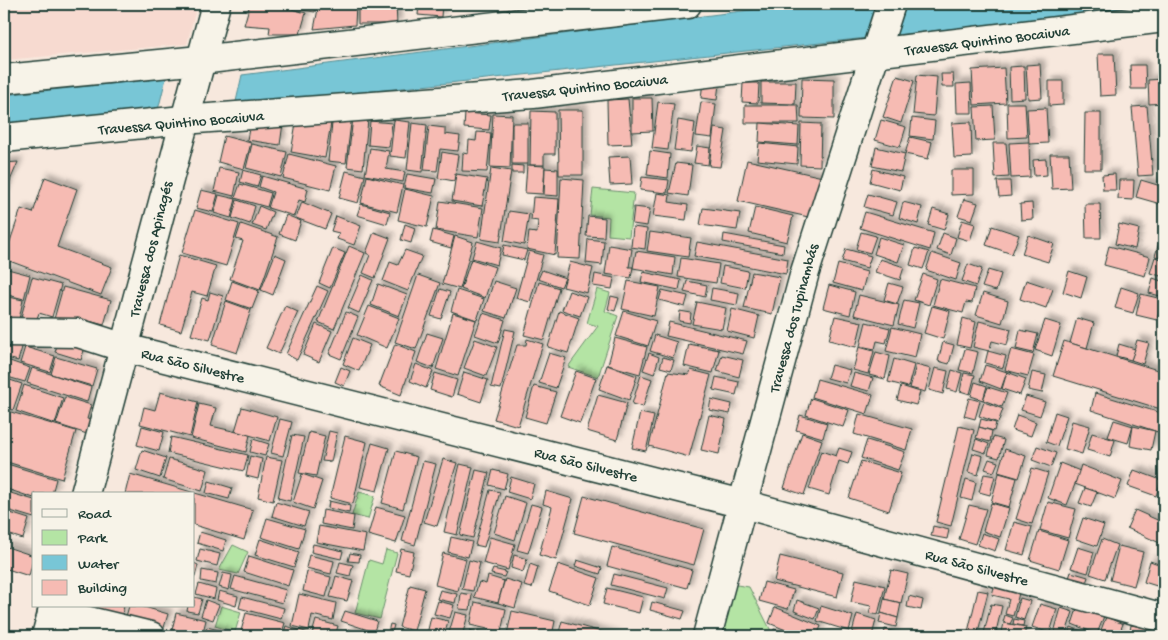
<svg xmlns="http://www.w3.org/2000/svg" width="1168" height="640" viewBox="0 0 1168 640" font-family="'Gochi Hand',sans-serif">
<style>
.built{fill:#f7dad0}
.green{fill:#b4e4a4;stroke:#6a906c}
.water{fill:#78c6d6;stroke:#548f95}
.building{fill:#f6bbb3;stroke:#1f3d34;filter:url(#shadow)}
.lines{fill:none;stroke-linecap:round;stroke-linejoin:round}
.minor-casing{stroke:#1f3d34;stroke-width:31}
.minor{stroke:#f7f3e8;stroke-width:28}
.labels{text-anchor:middle;stroke-width:5;stroke-linejoin:round;paint-order:stroke}
.street-label{font-size:15px;fill:#1f3d34;stroke:#f7f3e8}
</style>
<defs>
<filter id="shadow"><feDropShadow dx="4.5" dy="-4.5" stdDeviation="2.5" flood-color="#0004"/></filter>
</defs>
<rect width="100%" height="100%" fill="#f7e8dd"/>
<filter id="ink" filterUnits="userSpaceOnUse"><feTurbulence type="fractalNoise" baseFrequency=".02" numOctaves="2"/><feDisplacementMap in="SourceGraphic" scale="10" xChannelSelector="R" yChannelSelector="G"/><feConvolveMatrix kernelMatrix="1 2 1 2 8 2 1 2 1" color-interpolation-filters="sRGB"/></filter>
<g filter="url(#ink)">
<!-- built -->
<path class="built" d="M4,4h193l-10,40 -183,16z"/>
<!-- green -->
<g class="green">
<path d="M593,189l41,4 -5,44 -21,-2 1,-18 -19,-2z"/>
<path d="M597,289l13,4 -5,18 13,5 -20,61 -30,-10 30,-41 -11,-3z"/>
<path d="M359,492l16,4 -7,23 -16,-4z"/>
<path d="M233,545l15,7 -10,22 -19,-4z"/>
<path d="M386,550l11,3 -17,66 -25,-6 14,-53 13,4z"/>
<path d="M731,584l18,3 22,44 -4,5h-34l-14,-9z"/>
<path d="M221,606l20,6 -6,20 -20,-6z"/>
</g>
<!-- water -->
<g class="water">
<path d="M797,4h367v2l-929,100 7,-31z"/>
<path d="M166,78l-9,36 -153,15v-34z"/>
</g>
<!-- building -->
<g class="building">
<path d="M250,4h23l33,9 -6,21h-31l1,-7 -26,-2z"/>
<path d="M303,4h13l-1,8 -13,-2z"/>
<path d="M319,4h37l-1,21 -41,4z"/>
<path d="M358,4h38l1,20h-39z"/>
<path d="M419,4h23l-1,13 -23,-2z"/>
<path d="M465,4h16v3l-16,-1z"/>
<path d="M486,4h31v3l-31,-1z"/>
<path d="M1098,54h16l2,41 -16,1z"/>
<path d="M1040,64l2,34 -14,1 -2,-34z"/>
<path d="M1130,65h15l1,24h-15z"/>
<path d="M1024,66l1,32 -15,1 -1,-32z"/>
<path d="M1004,68l2,35 -32,2 -2,-35z"/>
<path d="M941,74h12l1,13h-12z"/>
<path d="M917,75l20,2 -3,39 -21,-2z"/>
<path d="M897,76l17,5 -13,42 -18,-6z"/>
<path d="M802,78l32,1v40l-33,-1z"/>
<path d="M1163,79l1,24 -15,1 -1,-24z"/>
<path d="M1049,81h14v24l-14,1z"/>
<path d="M703,82l16,2 -2,16 -16,-2z"/>
<path d="M761,82h35l-1,22 -34,-1z"/>
<path d="M743,83h16l-1,20 -16,-1z"/>
<path d="M971,83l1,30h-15l-1,-29z"/>
<path d="M632,98h20l1,33 -21,1z"/>
<path d="M628,99l4,45 -24,1 -1,-45z"/>
<path d="M658,102l16,2 -6,46 -16,-2z"/>
<path d="M701,102l15,2 -4,34 -16,-2z"/>
<path d="M1007,103h18l2,34 -19,1z"/>
<path d="M745,105h53l1,18h-54z"/>
<path d="M993,106l2,34 -19,1 -2,-34z"/>
<path d="M1147,106l6,69 -15,1 -6,-69z"/>
<path d="M1046,108l2,35 -19,1 -2,-35z"/>
<path d="M558,110h25v65h-24z"/>
<path d="M531,111l24,1v42h-11v11h-14z"/>
<path d="M465,113l26,2 -2,15 -25,-2z"/>
<path d="M1085,113h16v56h-17z"/>
<path d="M333,114l19,1 -6,48 -18,-2z"/>
<path d="M493,114l19,1 -2,53 -20,-1z"/>
<path d="M251,117l32,6 -3,22 -33,-5z"/>
<path d="M297,117l34,6 -6,35 -34,-6z"/>
<path d="M353,118l15,2 -5,49 -16,-2z"/>
<path d="M912,118l23,3 -2,18 -23,-3z"/>
<path d="M394,120l16,2 -4,36 -16,-2z"/>
<path d="M678,120l17,3 -4,29 -17,-2z"/>
<path d="M881,120l25,7 -6,20 -25,-7z"/>
<path d="M370,121l22,2 -3,24 -21,-2z"/>
<path d="M971,122l1,35 -18,1 -2,-35z"/>
<path d="M412,123l15,2 -5,47 -15,-2z"/>
<rect x="512" y="123" width="16" height="41"/>
<path d="M760,123l39,3 -1,19 -39,-3z"/>
<path d="M801,123l20,1 -1,42 -20,-1z"/>
<path d="M429,126l16,2v6l15,2 -2,15 -18,-2 -3,22 -13,-1z"/>
<path d="M714,128l12,2 -6,37 -11,-1z"/>
<path d="M477,132l14,1 -4,39 -25,-1 1,-18 5,1 1,-14 7,1z"/>
<path d="M224,136l27,7 -7,26 -26,-7z"/>
<path d="M910,137l22,5 -4,17 -23,-5z"/>
<path d="M1029,142l1,35 -19,1 -2,-35z"/>
<path d="M759,143l39,4 -1,17 -40,-4z"/>
<path d="M993,143h13l3,34 -14,1z"/>
<path d="M252,144l35,8 -6,25 -35,-9z"/>
<path d="M697,146l13,2 -2,17 -14,-2z"/>
<path d="M876,147l29,7 -4,18 -29,-6z"/>
<path d="M370,148l19,3 -3,18 19,3 -2,10 -38,-7z"/>
<path d="M650,151l20,3 -2,24 -21,-3z"/>
<path d="M442,152l16,3 -4,26 -16,-3z"/>
<path d="M289,154l47,12 -6,24 -47,-12z"/>
<path d="M1050,154h19l2,34 -19,1z"/>
<path d="M630,156l2,28 -22,1 -2,-28z"/>
<path d="M1046,159l1,16 -13,1 -1,-16z"/>
<path d="M747,160l80,18 -10,41 -79,-18z"/>
<path d="M18,162l-14,33v-32z"/>
<path d="M676,163l16,2 -4,31 -19,-3z"/>
<path d="M512,165l11,1v7h-11z"/>
<path d="M527,165l18,1 -2,28 -18,-1z"/>
<path d="M219,168l20,4 -5,24 -20,-5z"/>
<path d="M491,168l20,3 -11,71 -19,-3z"/>
<path d="M545,168l13,1v27l-14,-1z"/>
<path d="M873,169l30,8 -3,13 -30,-8z"/>
<path d="M243,170l18,5 -4,12 -17,-5z"/>
<path d="M951,170h23v24l-23,1z"/>
<path d="M346,171l19,5 -7,27 -19,-5z"/>
<path d="M407,174l29,5 -3,14 -29,-5z"/>
<path d="M456,174l31,5 -5,27 -30,-5z"/>
<path d="M1115,174l1,16h-13l-1,-15z"/>
<path d="M262,176l46,13 -3,13 -6,-2 -5,16 -26,-8 5,-16 -14,-5z"/>
<path d="M367,176l36,9 -6,27 -36,-9z"/>
<path d="M45,177l32,12 -20,58 55,20 -11,28 -97,-36 17,-50 12,4z"/>
<path d="M642,177l27,3 -2,13 -27,-3z"/>
<path d="M561,178l23,2 -4,79 -23,-1z"/>
<path d="M1119,180h15l-1,20 -15,-1z"/>
<path d="M1141,180l23,7v18l-28,-8z"/>
<path d="M997,181h13l1,15 -12,1z"/>
<path d="M240,184l31,9 -4,14 -32,-9z"/>
<path d="M405,189l29,7 -7,31 -29,-7z"/>
<path d="M201,190l17,4 -5,18 -17,-4z"/>
<path d="M657,193l13,2 -1,7 19,3 -2,15 -33,-4z"/>
<path d="M868,194l29,8 -4,13 -29,-8z"/>
<path d="M219,195l17,4 -5,19 -17,-5z"/>
<path d="M533,197l26,2 -4,56 -28,-6 2,-17 8,1 1,-12 -7,-1z"/>
<path d="M964,199l14,4 -6,17 -14,-4z"/>
<path d="M237,200l18,6 -5,18 -18,-6z"/>
<path d="M440,201l43,7 -5,29 -42,-7z"/>
<path d="M302,202l29,12 -6,15 -29,-11z"/>
<path d="M903,202l19,5 -4,17 -19,-6z"/>
<path d="M1032,203l1,16 -12,1 -1,-16z"/>
<path d="M361,204l29,8 -3,12 -30,-9z"/>
<path d="M1085,204h15l1,34h-15z"/>
<path d="M259,206l14,6 -7,18 -14,-5z"/>
<path d="M634,207l16,2 -3,17 -15,-2z"/>
<path d="M755,207l38,9 -6,26 -38,-9z"/>
<path d="M703,208l37,5 -3,17 -37,-5z"/>
<path d="M933,209l16,5 -5,16 -16,-5z"/>
<path d="M195,210l44,14 -13,42 -44,-13z"/>
<path d="M509,211l20,3 -5,31 -20,-4z"/>
<path d="M865,212l69,21 -4,17 -70,-22z"/>
<path d="M286,215l15,6 -6,19 -16,-6z"/>
<path d="M336,216l25,10 -7,19 -17,-6 2,-6 -8,-2z"/>
<path d="M588,216l17,2 -1,19 -18,-1z"/>
<path d="M962,220l13,4 -5,17 -13,-4z"/>
<path d="M241,224l37,13 -18,53 -30,-11 13,-38 -7,-2z"/>
<path d="M405,224l10,4 -4,15 -10,-3z"/>
<path d="M1119,224l20,5 -4,20 -20,-5z"/>
<path d="M992,226l27,9 -7,19 -26,-9z"/>
<path d="M633,227l14,2 -2,20 -14,-2z"/>
<path d="M433,230l21,6 -3,12 -21,-6z"/>
<path d="M374,232l16,6 -15,40 -12,-5 7,-18 -4,-2z"/>
<path d="M650,232l41,6 -3,19 -41,-6z"/>
<path d="M861,232l15,4 -6,17 -14,-4z"/>
<path d="M943,233l13,5 -5,17 -14,-5z"/>
<path d="M724,234l60,11 -1,8 -60,-11z"/>
<path d="M1028,235l26,9 -6,18 -26,-8z"/>
<path d="M455,236l18,6 -13,47 -18,-5z"/>
<path d="M879,237l25,8 -6,17 -24,-8z"/>
<path d="M588,239l16,2 -2,24 -16,-2z"/>
<path d="M1160,239l4,1v18l-9,-2z"/>
<path d="M477,241l24,7 -4,17 -25,-7z"/>
<path d="M697,242l91,17 -2,15 -92,-18z"/>
<path d="M504,245l23,5 -3,10 -22,-5z"/>
<path d="M609,245l23,4 -3,18h4l-2,11 -26,-4z"/>
<path d="M349,246l16,7 -31,76 -16,-7z"/>
<path d="M1109,246l41,11 -5,19 -41,-11z"/>
<path d="M333,248l12,5 -15,35 -11,-5z"/>
<path d="M915,248l14,4 -6,17 -13,-4z"/>
<path d="M846,249l25,7 -4,12 -25,-7z"/>
<path d="M405,250l17,6 -14,35 -25,-10 7,-19 8,3z"/>
<path d="M529,251l14,4 -13,47 -14,-4z"/>
<path d="M636,251l39,6 -2,18 -40,-7z"/>
<path d="M932,253l29,10 -5,17 -30,-10z"/>
<path d="M275,254l11,5 -13,36 -12,-5z"/>
<path d="M179,255l37,11 -9,30 -15,-4 -11,39 -21,-6z"/>
<path d="M1155,257l9,3v17l-14,-4z"/>
<path d="M681,258l38,6 -3,19 -38,-6z"/>
<path d="M471,259l24,8 -10,31 -24,-9z"/>
<path d="M880,259l24,8 -4,13 -25,-8z"/>
<path d="M570,262l23,6 -6,25 -24,-6z"/>
<path d="M838,264l29,8 -5,19 -29,-8z"/>
<path d="M968,264l14,5 -6,17 -14,-5z"/>
<path d="M723,266l25,5 -3,17 -25,-5z"/>
<path d="M4,268l26,7 -6,24 -20,-5z"/>
<path d="M542,270l23,8 -4,9 -23,-8z"/>
<path d="M988,270l13,4 -5,17 -14,-4z"/>
<path d="M1069,271l18,6 -6,21 -18,-6z"/>
<path d="M643,272l38,8 -2,10 -38,-8z"/>
<path d="M752,272l28,5 -8,37 -28,-6z"/>
<path d="M595,274l19,4 -2,11 -19,-3z"/>
<path d="M923,274l14,5 -8,26 -15,-5z"/>
<path d="M362,275l11,5 -14,33 -11,-5z"/>
<path d="M418,275l22,8 -24,66 -21,-7z"/>
<path d="M32,277l29,8 -9,32 -13,-4 -3,8 -15,-4z"/>
<path d="M1153,278l11,4v15l-15,-4z"/>
<path d="M940,279l35,9 -3,15 -6,-1 -3,11 -30,-8z"/>
<path d="M1026,280l27,9 -7,19 -26,-9z"/>
<path d="M232,281l27,10 -7,18 -26,-9z"/>
<path d="M494,281l22,7 -10,30 -22,-7z"/>
<path d="M628,281l32,6 -6,29 -32,-7z"/>
<path d="M687,281l20,4 -2,12 -21,-5z"/>
<path d="M539,282l20,6 -15,52 -20,-5z"/>
<path d="M889,283l14,4 -6,17 -13,-4z"/>
<path d="M378,284l29,11 -8,21 -28,-11z"/>
<path d="M829,285l26,7 -5,23 -27,-7z"/>
<path d="M317,286l11,5 -31,69 -11,-6z"/>
<path d="M63,287l48,13 -7,25 -27,-7 -1,7 -22,-6z"/>
<path d="M1121,287l18,6 -6,20 -18,-5z"/>
<path d="M712,288l27,5 -2,12 -27,-5z"/>
<path d="M440,289l10,3 -9,27 -10,-3z"/>
<path d="M457,290l27,9 -7,21 -26,-9z"/>
<path d="M662,290l26,6 -3,11 -26,-7z"/>
<path d="M569,291l18,6 -7,19 -18,-6z"/>
<path d="M210,292l13,4 -13,44 -19,-5 11,-37 6,2z"/>
<path d="M983,293l25,8 -6,22 -26,-8z"/>
<path d="M1141,294l21,5 -5,21 -21,-5z"/>
<path d="M859,295l40,10 -5,20 -40,-10z"/>
<path d="M4,296l19,4 -5,24 -14,-3z"/>
<path d="M611,296l8,2 -4,13 -7,-2z"/>
<path d="M904,300l15,3 -6,25 -15,-4z"/>
<path d="M226,301l25,9 -14,43 -25,-8z"/>
<path d="M697,302l29,6 -4,21 -30,-5z"/>
<path d="M285,306l13,6 -19,42 -13,-6z"/>
<path d="M369,306l30,12 -12,30 -30,-13z"/>
<path d="M932,306l18,5 -7,28 -19,-6z"/>
<path d="M732,309l27,7 -5,22 -27,-7z"/>
<path d="M559,311l20,7 -11,35 -20,-6z"/>
<path d="M624,311l32,10 -8,25 -32,-10z"/>
<path d="M680,311l11,2 -1,10 -11,-2z"/>
<path d="M346,312l12,5 -17,42 -12,-5z"/>
<path d="M453,313l23,7 -18,56 -22,-7z"/>
<path d="M483,313l22,7 -7,23 -23,-8z"/>
<path d="M835,316l27,6 -6,25 -27,-7z"/>
<path d="M963,318l13,4 -6,26 -13,-3z"/>
<path d="M1077,318l17,5 -7,25 -17,-5z"/>
<path d="M1045,320l16,5 -9,31 -17,-6z"/>
<path d="M979,321l32,8 -4,16 -15,-4 -3,10 -16,-4z"/>
<path d="M669,322l78,19 -4,13 -77,-18z"/>
<path d="M866,322l24,6 -4,15 -9,-2 -2,8 -15,-3z"/>
<path d="M316,324l16,7 -13,31 -16,-7z"/>
<path d="M892,327l28,7 -5,24 -29,-7z"/>
<path d="M505,329l10,2 -14,58 -10,-2z"/>
<path d="M1020,330l18,4 -5,19 -17,-4z"/>
<path d="M427,333l16,5 -10,30 -16,-6z"/>
<path d="M655,335l22,7 -4,16 -23,-7z"/>
<path d="M60,336l26,8 -5,16 -26,-8z"/>
<path d="M4,338l19,6 -5,17 -14,-4z"/>
<path d="M353,338l17,7 -11,26 -16,-7z"/>
<path d="M615,338l32,9 -7,27 -32,-9z"/>
<path d="M475,339l22,8 -11,29 -22,-8z"/>
<path d="M527,339l16,5 -25,82 -24,-7 23,-74h9z"/>
<path d="M1137,340l12,3 -6,21 -12,-4z"/>
<path d="M1064,341l100,31v38l-111,-34z"/>
<path d="M943,342l11,3 -5,19 -11,-3z"/>
<path d="M395,344l21,8 -15,43 -22,-9z"/>
<path d="M689,344l30,6 -6,23 -29,-7z"/>
<path d="M1119,344l16,5 -4,11 -15,-4z"/>
<path d="M25,347l30,9 -5,16 -30,-9z"/>
<path d="M859,347l15,4 -6,23 -15,-4z"/>
<path d="M965,349l13,3 -5,21 -14,-3z"/>
<path d="M1011,349l23,6 -6,21 -23,-6z"/>
<path d="M988,351l18,5 -3,12 -18,-5z"/>
<path d="M876,352l14,4 -5,23 -16,-4z"/>
<path d="M549,353l17,5 -10,30 -17,-5z"/>
<path d="M649,353l10,4 -5,17 -11,-4z"/>
<path d="M722,355l21,5 -4,17 -22,-6z"/>
<path d="M56,357l41,12 -5,17 -41,-12z"/>
<path d="M663,357l11,3 -3,10 -11,-3z"/>
<path d="M4,359l26,9 -5,14 -21,-6z"/>
<path d="M894,359l20,6 -6,22 -20,-5z"/>
<path d="M416,364l17,7 -7,17 -16,-7z"/>
<path d="M607,365l30,11 -8,24 -30,-11z"/>
<path d="M831,365l19,5 -4,13 -19,-5z"/>
<path d="M916,365l15,4 -6,23 -15,-4z"/>
<path d="M985,365l22,7 -6,17 -21,-8z"/>
<path d="M341,367l9,4 -6,15 -9,-4z"/>
<path d="M32,368l59,19 -4,15 -60,-19z"/>
<path d="M935,368l13,3 -5,23 -14,-4z"/>
<path d="M691,370l20,5 -22,82 -40,-11 19,-74 21,3z"/>
<path d="M952,370l10,3 -5,19 -10,-3z"/>
<path d="M576,371l20,7 -16,45 -20,-7z"/>
<path d="M464,372l24,8 -7,22 -24,-8z"/>
<path d="M1007,372l19,7 -6,16 -18,-6z"/>
<path d="M1032,372l14,3 -4,18 -14,-3z"/>
<path d="M435,373l22,7 -5,17 -22,-7z"/>
<path d="M854,373l19,5 -4,13 -19,-5z"/>
<path d="M964,373l11,2 -5,19 -10,-3z"/>
<path d="M641,375l11,4 -9,28 -11,-3z"/>
<path d="M716,377l23,5 -3,13 -23,-5z"/>
<path d="M4,378l18,6 -9,26 -9,-3z"/>
<path d="M817,379l56,16 -6,19 -55,-17z"/>
<path d="M975,382l12,4 -4,14 -12,-4z"/>
<path d="M24,385l39,13 -8,26 -39,-13z"/>
<path d="M534,386l22,6 -10,31 -21,-6z"/>
<path d="M901,386l19,6 -4,13 -19,-5z"/>
<path d="M988,387l19,6 -5,14 -19,-7z"/>
<path d="M160,392l38,10 -8,35 -50,-13 4,-17 11,3z"/>
<path d="M1095,393l69,21v20l-73,-24z"/>
<path d="M598,395l29,8 -10,37 -30,-9z"/>
<path d="M1026,396l19,6 -5,14 -19,-6z"/>
<path d="M65,397l26,8 -4,14 4,1 -4,14 -31,-10z"/>
<path d="M811,398l38,12 -6,17 -37,-12z"/>
<path d="M969,398l11,3 -5,18 -11,-3z"/>
<path d="M711,399l21,5 -2,10 -21,-4z"/>
<path d="M984,402l19,7 -5,14 -19,-7z"/>
<path d="M199,404l17,4 -5,18 39,9 -4,17 -55,-14z"/>
<path d="M242,407l35,10 -7,24 -35,-10z"/>
<path d="M4,410l72,21 -14,48 -58,-18z"/>
<path d="M1055,412l12,4 -10,30 -11,-4z"/>
<path d="M640,413l14,3 -8,35 -14,-3z"/>
<path d="M859,414l53,15 -6,21 -52,-16z"/>
<path d="M709,415l17,4 -7,35 -18,-4z"/>
<path d="M800,415l27,8 -4,15 -27,-8z"/>
<path d="M1017,415l19,7 -5,14 -19,-6z"/>
<path d="M280,419l12,3 -9,34 -12,-3z"/>
<path d="M981,419l15,4 -2,8 -15,-4z"/>
<path d="M1114,420l19,6 -5,17 -20,-6z"/>
<path d="M1072,421l18,5 -8,28 -17,-5z"/>
<path d="M142,426l22,6 -5,19 -22,-6z"/>
<path d="M959,426l15,4 -23,96 -15,-4z"/>
<path d="M1133,426l22,5 -4,19 -21,-4z"/>
<path d="M979,427l13,4 -2,11 -14,-4z"/>
<path d="M329,431l8,2 -6,29 -9,-1z"/>
<path d="M309,432l16,4 -9,40 -17,-3z"/>
<path d="M802,433l20,7 -18,55 -20,-7z"/>
<path d="M1092,433l23,7 -5,17 -23,-7z"/>
<path d="M292,435l12,2 -14,64 -12,-3z"/>
<path d="M345,436l22,6 -14,62 -23,-6z"/>
<path d="M171,437l77,18 -4,16 -76,-18z"/>
<path d="M993,437l11,3 -5,18 -11,-3z"/>
<path d="M253,439l16,5 -4,12 -15,-4z"/>
<path d="M976,439l13,5 -3,9 -13,-4z"/>
<path d="M867,440l38,12 -7,18 -37,-12z"/>
<path d="M372,443l17,5 -12,43 -17,-4z"/>
<path d="M1037,446l19,7 -5,14 -19,-7z"/>
<path d="M839,448l13,4 -4,12 -9,-3 -10,34 -20,-6 12,-38 15,5z"/>
<path d="M1005,449l21,7 -7,22 -21,-6z"/>
<path d="M142,450l24,8 -6,20 -24,-8z"/>
<path d="M396,451l21,6 -14,52 -21,-6z"/>
<path d="M973,453l10,3 -5,19 -10,-3z"/>
<path d="M250,456l12,3 -4,20 -12,-3z"/>
<path d="M266,457l16,3 -9,41 -15,-4z"/>
<path d="M169,459l39,11 -6,21 -39,-12z"/>
<path d="M443,459l14,4 -20,63 -13,-4z"/>
<path d="M989,459l9,3 -4,10 -9,-3z"/>
<path d="M423,461l13,3 -21,81 -13,-4z"/>
<path d="M861,461l40,12 -12,38 -40,-13z"/>
<path d="M4,463l52,16 -4,15h-18v4l-30,-10z"/>
<path d="M1060,463l20,8 -13,34 -19,-7z"/>
<path d="M460,464l13,3 -16,68 -13,-3z"/>
<path d="M1081,465l41,16 -7,18 -40,-15z"/>
<path d="M1032,468l16,5 -16,51 -16,-5z"/>
<path d="M476,470l13,3 -16,65 -13,-3z"/>
<path d="M493,470l15,4 -4,15 -15,-4z"/>
<path d="M1134,470l27,10 -5,16 -28,-10z"/>
<path d="M999,473l18,5 -8,29 -18,-5z"/>
<path d="M130,474l123,36 -9,30 -50,-15v-31h-69z"/>
<path d="M302,474l20,7 -9,28 -20,-7z"/>
<path d="M984,474l11,2 -5,19 -11,-3z"/>
<path d="M511,477l23,7 -4,15 -23,-7z"/>
<path d="M966,479l10,3 -4,19 -11,-3z"/>
<path d="M209,481l23,7 -3,11 -23,-6z"/>
<path d="M1085,488l12,4 -6,15 -12,-4z"/>
<path d="M490,490l10,2 -16,55 -9,-2z"/>
<path d="M4,491l30,9v18l-30,-9z"/>
<path d="M546,491l27,8 -17,61 -17,-5 13,-48 -9,-3z"/>
<path d="M505,496l21,7 -11,37 -21,-7z"/>
<path d="M584,496l120,33 -10,36 -120,-32z"/>
<path d="M329,501l21,5 -1,7 -21,-5z"/>
<path d="M276,502l33,10 -5,14 -32,-10z"/>
<path d="M1048,502l28,7 -8,29 -28,-8z"/>
<path d="M991,503l18,5 -9,29 -17,-6z"/>
<path d="M531,504l11,3 -14,46 -11,-3z"/>
<path d="M969,505l17,4 -11,35 -16,-5z"/>
<path d="M376,507l29,8 -9,28 -28,-8z"/>
<path d="M323,510l31,6 -2,14 -31,-6z"/>
<path d="M1135,510l29,13v22l-37,-17z"/>
<path d="M4,511l25,8 -6,20 -19,-6z"/>
<path d="M267,518l38,11 -6,20 -38,-12z"/>
<path d="M1083,518l21,7 -7,21 -21,-7z"/>
<path d="M1014,522l18,5 -8,28 -18,-5z"/>
<path d="M319,526l47,9 -3,16 -47,-9z"/>
<path d="M933,526l16,4 -2,9 -16,-3z"/>
<path d="M1039,531l29,9 -9,29 -29,-9z"/>
<path d="M200,532l26,8 -3,11 -26,-8z"/>
<path d="M982,533l17,6 -4,12 -17,-6z"/>
<path d="M451,537l21,5 -4,15 -20,-5z"/>
<path d="M490,537l25,7 -7,26 -25,-7z"/>
<path d="M260,539l39,13 -5,15 -39,-12z"/>
<path d="M1102,539l15,6 -12,34 -15,-5z"/>
<path d="M313,544l30,7 -2,8 -30,-7z"/>
<path d="M4,546l30,10 -5,20 -25,-8z"/>
<path d="M1119,546l24,6 -9,34 -24,-6z"/>
<path d="M612,547l80,23 -5,18 -80,-22z"/>
<path d="M1078,547l16,5 -6,21 -17,-5z"/>
<path d="M200,549l20,5 -3,12 -20,-5z"/>
<path d="M401,549l13,3 -5,22 -13,-3z"/>
<path d="M350,553l10,2 -1,7 -11,-1z"/>
<path d="M443,553l23,6 -8,32 -23,-6z"/>
<path d="M309,555l25,6 -3,13 -25,-6z"/>
<path d="M514,555l13,4 -4,13 -12,-4z"/>
<path d="M249,556l44,14 -5,16 -44,-14z"/>
<path d="M780,556l63,16 -6,25 -63,-16z"/>
<path d="M469,560l11,3 -7,28 -11,-2z"/>
<path d="M577,560l25,8 -2,6 -25,-8z"/>
<path d="M1150,561l14,5 -4,21 -16,-5z"/>
<path d="M340,562l13,3 -3,11 -13,-3z"/>
<path d="M194,563l4,2 -3,12 -1,-1z"/>
<path d="M530,564l8,3 -6,21 -8,-2z"/>
<path d="M558,564l41,14 -9,27 -41,-14z"/>
<path d="M493,569l13,3 -2,5 -13,-3z"/>
<path d="M202,570l16,3 -2,11 -15,-3z"/>
<path d="M891,570l17,4 -7,29 -17,-4z"/>
<path d="M307,571l24,6 -5,20 -23,-6z"/>
<path d="M1071,572l17,5 -3,9 -17,-5z"/>
<path d="M223,573l9,2 -3,15 -10,-3z"/>
<path d="M614,574l54,14 -3,11 -54,-14z"/>
<path d="M235,576l51,14 -4,13 -51,-14z"/>
<path d="M336,576l17,5 -6,20 -17,-4z"/>
<path d="M488,576l16,5 -6,22 -24,-6 5,-15 7,2z"/>
<path d="M505,579l17,5 -7,24 -17,-5z"/>
<path d="M856,579l29,7 -7,29 -9,-2 2,-7 -20,-4z"/>
<path d="M764,582l30,8 -6,19 -29,-8z"/>
<path d="M199,584l17,5 -2,10 -18,-5z"/>
<path d="M410,585l15,4 -11,42 -15,-4z"/>
<path d="M994,587l25,6 -6,23 -8,-2 4,-15 -17,-4z"/>
<path d="M607,588l36,9 -4,16 -36,-9z"/>
<path d="M440,590l17,4 -2,9 -18,-4z"/>
<path d="M978,590l10,2 -11,44h-10z"/>
<path d="M219,591l19,5 -2,10 -19,-6z"/>
<path d="M461,593l11,2 -2,15 -11,-1z"/>
<path d="M299,594l37,9 -3,17 -21,-5 -3,15 -17,-4z"/>
<path d="M909,596l14,4 -2,10 -14,-3z"/>
<path d="M194,597l8,2 -4,14 -11,-2 1,-5h6z"/>
<path d="M242,597l42,11 -3,11 -42,-11z"/>
<path d="M1020,598l10,3 -6,19 -9,-3z"/>
<path d="M884,599l17,4 -3,15 -17,-5z"/>
<path d="M206,600l13,5 -6,15 -12,-4z"/>
<path d="M797,600l22,8 -4,11 -21,-8z"/>
<path d="M438,601l16,4 -4,13 -16,-4z"/>
<path d="M475,602l31,7 -5,23 -31,-7z"/>
<path d="M652,602l33,9 -3,8 -32,-9z"/>
<path d="M991,604l11,2 -7,30 -11,-3z"/>
<path d="M1040,604l17,5 -7,24 -18,-6z"/>
<path d="M97,606h27l-4,16 -25,-6z"/>
<path d="M129,606h12l27,8 -5,17 -38,-11z"/>
<path d="M821,606l32,10 -4,15 -32,-10z"/>
<path d="M1078,606l26,10 -7,18 -25,-10z"/>
<path d="M775,607l46,19 -4,10h-17l-31,-13z"/>
<path d="M1061,608l12,4 -8,24h-12z"/>
<path d="M345,611l32,10 -3,11 -33,-11z"/>
<path d="M512,611l43,10 -3,15h-36l-9,-2z"/>
<path d="M455,612l13,3 -6,21h-14z"/>
<path d="M176,613l30,7 -4,16 -30,-6z"/>
<path d="M246,613l39,10 -4,13h-21l-19,-5z"/>
<path d="M881,613l17,5 -2,9 -17,-4z"/>
<path d="M857,614l19,6 -4,16 -20,-4z"/>
<path d="M1005,615l8,3 -3,6 -7,-2z"/>
<path d="M431,617l17,4 -4,15 -17,-2z"/>
<path d="M1106,617l17,7 -5,12 -19,-1z"/>
<path d="M1014,619l10,2 -1,5 -10,-2z"/>
<path d="M316,620l22,6 -3,10h-52l3,-10 26,8z"/>
<path d="M562,621l54,15h-58z"/>
<path d="M1004,623l22,4 -2,9h-23z"/>
<path d="M390,624l4,1 -3,11h-4z"/>
<path d="M1131,625l33,6v5h-35z"/>
<path d="M207,627l20,5 -1,4h-21z"/>
<path d="M1071,627l18,7 -1,2h-21z"/>
<path d="M349,629l20,7h-22z"/>
<path d="M774,629l22,7h-24z"/>
<path d="M885,629l10,3 -1,4h-10z"/>
<path d="M470,630l21,6h-23z"/>
</g>
<g class="lines">
<defs>
<g id="minor">
<path d="M4,79l196,-19 487,-56"/>
<path d="M4,138l179,-18 350,-26 631,-76"/>
<path d="M4,332l74,1 47,15 618,156 421,114"/>
<path d="M85,494c45,-163 86,-327 131,-490"/>
<path d="M52,612l99,24"/>
<path d="M46,636l8,-30"/>
<path d="M707,636l98,-364 86,-268"/>
</g>
</defs>
<!-- minor casing -->
<use href="#minor" class="minor-casing"/>
<!-- minor -->
<use href="#minor" class="minor"/>
</g>
</g>
<g class="labels">
<!-- street labels -->
<g class="street-label">
<text transform="translate(987 40) rotate(-7)" y="5">Travessa Quintino Bocaiuva</text>
<text transform="translate(585 87) rotate(-6)" y="5">Travessa Quintino Bocaiuva</text>
<text transform="translate(181 122) rotate(-5)" y="5">Travessa Quintino Bocaiuva</text>
<text transform="translate(150 249) rotate(-76)" y="5">Travessa dos Apinagés</text>
<text transform="translate(793 318) rotate(-75)" y="5">Travessa dos Tupinambás</text>
<text transform="translate(193 365) rotate(14)" y="5">Rua São Silvestre</text>
<text transform="translate(586 464) rotate(14)" y="5">Rua São Silvestre</text>
<text transform="translate(977 567) rotate(15)" y="5">Rua São Silvestre</text>
</g>
</g>
<!-- margin -->
<rect width="1168" height="640" fill="none" stroke="#f7f3e8" stroke-width="20"/>
<rect x="10" y="10" width="1148" height="620" fill="none" stroke="#1f3d34" stroke-width="2" filter="url(#ink)"/>
<!-- legend -->
<rect x="32" y="492" width="162" height="115" fill="#f7f3e8" stroke="#a1aaa0"/>
<rect x="42" y="509" width="25" height="8" fill="#f7f3e8" stroke="#a1aaa0"/>
<text x="78" y="518" font-size="15" fill="#1f3d34">Road</text>
<rect x="42" y="530" width="25" height="15" fill="#b4e4a4" stroke="#a1aaa0"/>
<text x="78" y="542" font-size="15" fill="#1f3d34">Park</text>
<rect x="42" y="555" width="25" height="15" fill="#78c6d6" stroke="#a1aaa0"/>
<text x="78" y="568" font-size="15" fill="#1f3d34">Water</text>
<rect x="42" y="580" width="25" height="15" fill="#f6bbb3" stroke="#a1aaa0"/>
<text x="78" y="592" font-size="15" fill="#1f3d34">Building</text>
</svg>
